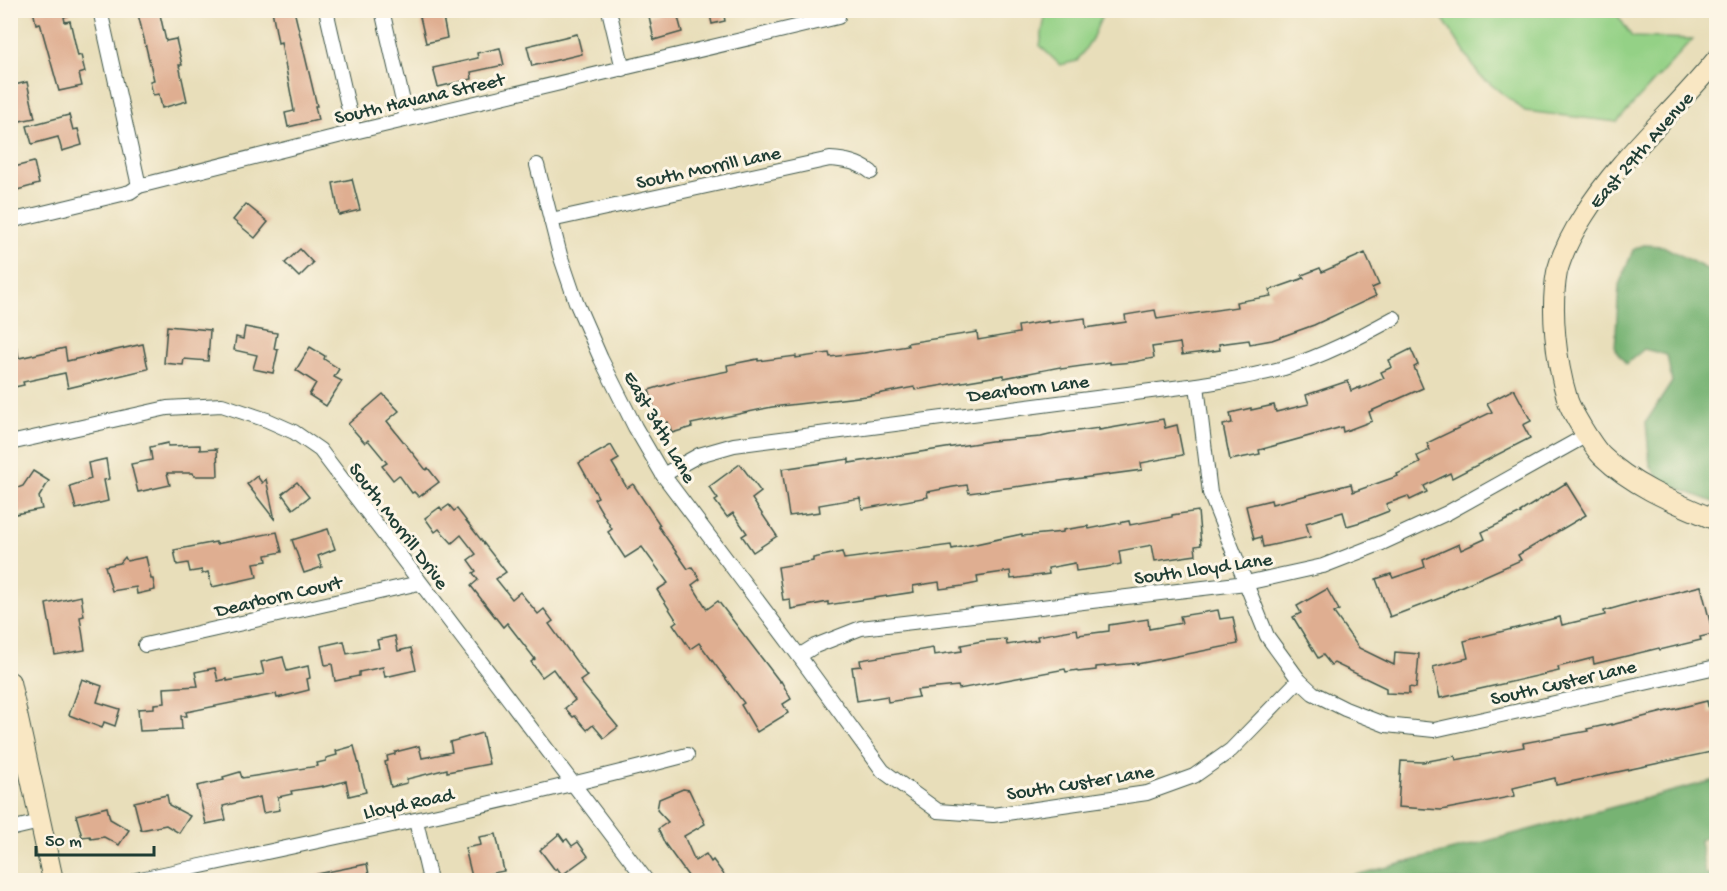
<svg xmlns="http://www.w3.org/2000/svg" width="1727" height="891" viewBox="0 0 1727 891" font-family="'Gochi Hand',sans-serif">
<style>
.green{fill:#94d186;stroke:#5a875d;stroke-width:1.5}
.forest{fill:#77b373;stroke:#4b7854;stroke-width:1.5}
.building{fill:#dfae91}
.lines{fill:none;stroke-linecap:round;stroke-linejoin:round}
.street-casing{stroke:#3d5548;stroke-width:16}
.secondary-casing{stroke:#3d5548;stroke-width:22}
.street{stroke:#fff;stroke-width:14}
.secondary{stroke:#f9e7c3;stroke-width:20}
.labels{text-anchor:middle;stroke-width:6;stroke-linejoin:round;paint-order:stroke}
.street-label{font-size:20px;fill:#1f3d34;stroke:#fcf5e5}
</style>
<rect width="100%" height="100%" fill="#fcf5e5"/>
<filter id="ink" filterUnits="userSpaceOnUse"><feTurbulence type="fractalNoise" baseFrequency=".0167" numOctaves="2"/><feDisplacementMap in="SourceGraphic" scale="12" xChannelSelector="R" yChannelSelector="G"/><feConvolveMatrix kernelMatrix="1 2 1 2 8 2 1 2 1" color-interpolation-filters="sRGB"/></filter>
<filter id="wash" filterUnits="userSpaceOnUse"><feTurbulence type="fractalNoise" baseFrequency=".008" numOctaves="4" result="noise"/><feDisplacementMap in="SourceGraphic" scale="24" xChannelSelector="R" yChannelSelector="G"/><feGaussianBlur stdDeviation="1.35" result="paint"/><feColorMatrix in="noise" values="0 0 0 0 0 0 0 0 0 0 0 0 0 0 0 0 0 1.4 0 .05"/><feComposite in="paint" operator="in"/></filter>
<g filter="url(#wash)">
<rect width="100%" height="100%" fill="#e8deba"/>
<!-- green -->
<g class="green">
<path d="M1036,11h68l-12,28 -15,22 -17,4 -20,-19 5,-30z"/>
<path d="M1447,11h168l17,26 61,2 -76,83 -92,-11 -45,-35 -37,-57z"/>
</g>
<!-- forest -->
<g class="forest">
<path d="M1643,245l20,1 53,28v229l-55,-21 -11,-17 -4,-43 26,-40 -5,-27 -23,-6 -18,15 -11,-15 4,-64 14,-35z"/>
<path d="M1716,780v53l-16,7 5,34 11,-1v7h-381c128,-30 254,-68 381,-100z"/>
</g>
<g id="blocks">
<!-- building -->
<g class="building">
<path d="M33,10h37v5l-6,2 1,5 5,-1 8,35 3,-1 4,17 -6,2 3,12 -23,5 -19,-68 -4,1z"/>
<path d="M137,10h22l7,31 10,-2 6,26h-3l8,36 -25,7 -3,-14 -6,1 -3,-14 4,-1z"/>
<path d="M272,10h22l23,96h-2l3,14 -30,7 -3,-14 9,-2 -13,-69 -3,1z"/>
<path d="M656,10h20l6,22 -28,8 -5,-24 8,-2z"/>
<path d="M709,10h14l2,11 -13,3z"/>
<path d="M442,12l5,26 -21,5 -6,-26z"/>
<path d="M577,34l5,20 -50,12 -5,-20z"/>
<path d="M500,48l4,17 -33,7 1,7 -34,8 -5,-19 45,-10 -1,-5z"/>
<path d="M27,82l8,36 -25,5v-37z"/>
<path d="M69,115l4,15 5,-1 4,16 -20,6 -4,-14 -26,7 -5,-18z"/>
<path d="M34,162l5,22 -29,8v-24z"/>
<path d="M352,179l8,31 -21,5 -6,-32z"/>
<path d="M246,204l22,18 -13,16 -22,-18z"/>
<path d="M300,249l13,14 -14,14 -14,-14z"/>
<path d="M1365,253l14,32 -7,3 4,8 -62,29 -42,15 -22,4 -1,-4 -30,4 1,6 -38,5 -2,-12 -28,4 2,11 -21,4 -23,2v-2l-49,7 -1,-2 -56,11v-3l-89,15 -1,-3 -47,9 -95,11 -81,17 1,3 -20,6 -4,-11 -9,3 -10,-35 29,-9 50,-10 -1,-6 31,-6v2l38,-5v2l33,-5 1,4 34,-4 44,-7 -1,-3 70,-11 1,8 41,-7 -1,-7 30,-5v2l37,-5 1,10 40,-6 -1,-7 30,-5 2,9 80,-12 -1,-5 35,-6 -1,-6 34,-12 -2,-3 18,-7 2,4z"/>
<path d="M167,326l43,4 -2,31 -24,-2 -1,6 -19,-2z"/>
<path d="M245,327l32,6 -3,16 4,1 -5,23 -20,-4 4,-14 -23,-5 2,-13 7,2z"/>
<path d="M143,344l5,25 -80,19 -3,-15 -42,9 1,3 -14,3v-39l7,-1 2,10 46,-10 2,13z"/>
<path d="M310,347l15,9 -1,3 15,10 -5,8 8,4 -16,25 -17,-11 7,-12 -20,-13z"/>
<path d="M1411,349l7,16 -4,2 9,21 -54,24 3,9 -29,11 -1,-5 -83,23 1,4 -30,6 -7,-35 9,-2 -2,-10 21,-5v2l23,-5 2,7 33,-8 -3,-9 42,-14 3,10 9,-4v2l24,-11 -3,-6 11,-5 -3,-7z"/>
<path d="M1514,389l17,32 -8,4 7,13 -78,40 -2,-5 -26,13 3,6 -17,8 -2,-4 -22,8 3,7 -28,11 -14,4 -4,-14 -37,11 4,14 -47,10 -2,-10 -7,2 -8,-33 25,-6 1,4 79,-20 2,8 45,-16 -1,-2 23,-11 -3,-7 13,-6 -3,-7 65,-31 -5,-9z"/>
<path d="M383,394l16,17 -12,10 39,49 2,-2 11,14 -20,15 -5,-5 -2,1 -13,-18 -6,5 -11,-14 5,-3 -19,-23 -3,3 -17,-19z"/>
<path d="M1163,419l2,9 12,-3 6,30 -42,8 1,7 -173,23 -2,-8 -14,2 -26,5 1,5 -66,12 -2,-11 -41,7 1,7 -31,4 -7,-47 67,-10v4l142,-22 50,-4 21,-5 1,1 36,-5v2z"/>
<path d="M168,443v3l32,-1v5l17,-1 1,27h-24l-1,-3h-26l3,12 -32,7 -7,-28 21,-4 -2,-13z"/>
<path d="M611,445l8,14 -7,4 15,25 6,-4 27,41 -2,1 30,43 4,-2 8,12 -8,6 15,24 11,-8 62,81 1,-1 10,18 -8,5 5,9 -31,19 -16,-27 3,-2 -45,-60 -9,6 -17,-25 4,-3 -20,-31 11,-7 -26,-36 -17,11 -17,-26 4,-3 -18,-30 4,-2 -19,-34z"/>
<path d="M106,459l3,20 -5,1 4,21 -32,8 -6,-23 21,-7 -3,-16z"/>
<path d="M740,464l21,28 -9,7 25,37 -24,16 -11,-16 5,-3 -14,-20 -6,4 -12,-16 3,-2 -9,-12z"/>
<path d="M33,471l16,10 -10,16 3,12 -32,6v-24l13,-5z"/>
<path d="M257,476l5,7 4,-4 9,41 -28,-36z"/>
<path d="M297,482l12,15 -16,12 -11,-15z"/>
<path d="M1566,483l20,32 -68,40 3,5 -68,30 -10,6v1l-53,20 -14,-38 15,-5 2,4 32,-11 -2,-7 36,-16 2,6 24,-11 -3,-7 39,-19 -1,-1z"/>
<path d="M449,505l5,6 3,-2 49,63 -10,7 16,20 8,-7 18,22 6,-5 9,12 -4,3 38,52 -7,5 38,46 -14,11 -11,-13 -6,5 -12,-14 -2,1 -8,-9 10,-8 -22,-31 -11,8 -11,-15 4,-3 -28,-36 -4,4 -32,-41 7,-6 -5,-7 3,-2 -8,-11 8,-6 -15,-19 -9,8 -13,-14 -4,3 -10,-14 15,-11 2,3z"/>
<path d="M1198,511l3,34 -6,1 1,9 -41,6 -3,-16 -33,6 2,13 -15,3 -30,4 -1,-8 -27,5 1,6 -38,5 -1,-8 -33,5 1,7 -15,3 -23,3 -1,-7 -26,4 1,6 -86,13v-3l-37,7 -1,-10 -7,1 -5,-33 35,-6v-3l29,-6 2,7 107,-14 1,4 70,-15v2l41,-4v-2l25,-4 1,3 40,-8 1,4 42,-8v-2z"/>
<path d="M328,529l7,20 -17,7 4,11 -18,6 -12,-33z"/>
<path d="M277,532l5,20 -16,3 1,6 -13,2 3,14 -45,10 -4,-15 -6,2v-4l-12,2 -2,-9 -11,2 -3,-15 42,-8v2z"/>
<path d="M125,557l2,4 19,-4 5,22h2l2,11 -18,4 -1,-7 -24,4 -7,-25 15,-3z"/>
<path d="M1701,586l12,48 -13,3 1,3 -41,10 -1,-2 -65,16 -1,-6 -35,9 1,4 -119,27 -7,-31 35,-9 -4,-17 96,-24 2,8 43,-10 -1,-4 35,-10z"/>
<path d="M1327,589l12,21 -5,3 25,35 35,17 1,-13 24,2 -3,34 -7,-1v7l-23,-1v-5l-52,-25 -3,2 -8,-10 -5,3 -25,-41 8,-4 -4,-7z"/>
<path d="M81,596l3,20 -4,1 5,33 -30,5 -9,-51z"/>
<path d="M1218,610l2,9 13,-2 5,27 -101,20v-1l-41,4v3l-18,2 -1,-2 -11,2 -1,-3 -106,20 -1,-3 -41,4 2,7 -31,5 -1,-6 -30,5 -5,-34 9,-1 -1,-6 73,-12 1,7 28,-4 -1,-6 21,-4 24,-2 1,6 31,-5 -1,-4 40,-7 1,6 31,-4v-6l39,-6 1,10 33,-6 -2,-7z"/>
<path d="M395,636l3,15 13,-3 5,22 -31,7 -2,-10 -24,5v4l-24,5 -3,-17 -7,1 -4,-19 23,-5 3,13 32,-6 -2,-8z"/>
<path d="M283,657l4,14 21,-5 2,12 -3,1 2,11 -32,8 -1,-4 -90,18 1,4h-6l1,13 -42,2 -2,-22 16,-1v-4l11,-1 -1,-15 34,-2 -3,-14 20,-4 3,13 9,-2v2l37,-7 -3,-12z"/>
<path d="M82,679l20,7 -5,16 23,7 -5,17 -11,-4 -2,6 -33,-13z"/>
<path d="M1707,701l3,13 6,-2v39l-160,34 -1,-7 -42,10 2,8 -74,14 -43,-3 3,-46 22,1 32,-6 1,4 68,-13 -1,-4 65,-12 -1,-2 24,-5v1z"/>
<path d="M482,733l7,31 -42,8v-3l-40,10v4l-16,4 -6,-25 3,-1 -1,-5 8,-2v-2l24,-6 3,12 30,-6 -2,-10z"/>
<path d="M354,746l12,46 -17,4 -3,-15 -23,6v-1l-32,5 1,3 -14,3 2,13 -17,3 -3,-16 -37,9 3,14 -20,4 -9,-38 27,-6 -1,-3 17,-5 2,6 76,-12 -1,-3 9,-2v-3l11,-3 -1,-4z"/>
<path d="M683,789l6,1 16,34 -21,12 11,25 11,-7 5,8 2,-2 15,20h-37l-26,-36 -7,-15 10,-7 -11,-12 2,-11z"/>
<path d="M167,795l2,10 21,11 -11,17 -13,-8 -25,5 -7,-28z"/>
<path d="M107,807l3,12 19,11 -10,15 -15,-8 -13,2 -1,-3 -8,1 -6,-22z"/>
<path d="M496,834l8,37 -32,6 -7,-29 16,-3 -2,-8z"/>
<path d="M559,834l5,7 3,-2 5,7 6,-4 10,14 -26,19 -5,-7 -2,2 -15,-20z"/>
<path d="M367,864l3,16h-52l-1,-6z"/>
</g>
</g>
</g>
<g filter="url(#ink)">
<use href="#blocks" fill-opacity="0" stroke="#3d5548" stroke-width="1.5"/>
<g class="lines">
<defs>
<g id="street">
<path d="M100,10l39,176"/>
<path d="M326,10l28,122"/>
<path d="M382,10l25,109"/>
<path d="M609,10l14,59"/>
<path d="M537,165l23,90 16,47 25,57 34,68 28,48 136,181 84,115 55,40 55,4 154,-22 47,-17 37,-26 68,-70"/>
<path d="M551,220l279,-61c15,1 28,3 41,13"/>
<path d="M10,221l120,-29 9,-6 215,-54 484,-115 -1,-7"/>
<path d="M1197,385l13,108 57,143 32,44 14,13 32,16 41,16 48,5 282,-63"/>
<path d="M10,443l157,-35 55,-3 45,15 27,12 26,18 326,430"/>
<path d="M663,475l36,-20 35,-10 463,-60c29,-5 59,-9 87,-17 39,-12 74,-30 110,-50"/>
<path d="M145,645l274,-62"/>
<path d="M799,656l16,-10 46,-18 385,-45 77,-17 59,-23 65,-30 140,-78"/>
<path d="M416,821l14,59"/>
<path d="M10,829l30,-7"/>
<path d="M136,880c185,-40 369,-77 551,-125"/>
</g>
<g id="secondary">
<path d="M1716,60c-42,52 -96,97 -132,155 -11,17 -22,38 -27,57 -7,38 -1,89 10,126 3,12 26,49 35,58 32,31 74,47 114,64"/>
<path d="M10,682l43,198"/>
</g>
</defs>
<!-- street casing -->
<use href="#street" class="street-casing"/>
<!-- secondary casing -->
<use href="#secondary" class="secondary-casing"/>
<!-- street -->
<use href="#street" class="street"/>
<!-- secondary -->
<use href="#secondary" class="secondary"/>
</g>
</g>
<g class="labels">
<!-- street labels -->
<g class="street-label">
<text transform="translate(419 97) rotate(-13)" y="7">South Havana Street</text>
<text transform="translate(1640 149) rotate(-49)" y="7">East 29th Avenue</text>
<text transform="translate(708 166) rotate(-12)" y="7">South Morrill Lane</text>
<text transform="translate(1028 387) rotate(-7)" y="7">Dearborn Lane</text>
<text transform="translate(661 426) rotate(60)" y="7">East 34th Lane</text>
<text transform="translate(400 525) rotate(53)" y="7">South Morrill Drive</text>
<text transform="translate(1203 567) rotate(-8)" y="7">South Lloyd Lane</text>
<text transform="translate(278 595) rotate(-13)" y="7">Dearborn Court</text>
<text transform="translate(1563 681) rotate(-13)" y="7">South Custer Lane</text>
<text transform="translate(1080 781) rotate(-9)" y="7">South Custer Lane</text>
<text transform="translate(408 802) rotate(-12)" y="7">Lloyd Road</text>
</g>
</g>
<!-- margin -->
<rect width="1727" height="891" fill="none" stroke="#fcf5e5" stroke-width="36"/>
<!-- scale -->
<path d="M36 846v9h118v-9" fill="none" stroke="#1f3d34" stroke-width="3"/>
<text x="45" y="846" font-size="18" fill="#1f3d34" stroke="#fcf5e5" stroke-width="4.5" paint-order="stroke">50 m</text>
</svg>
